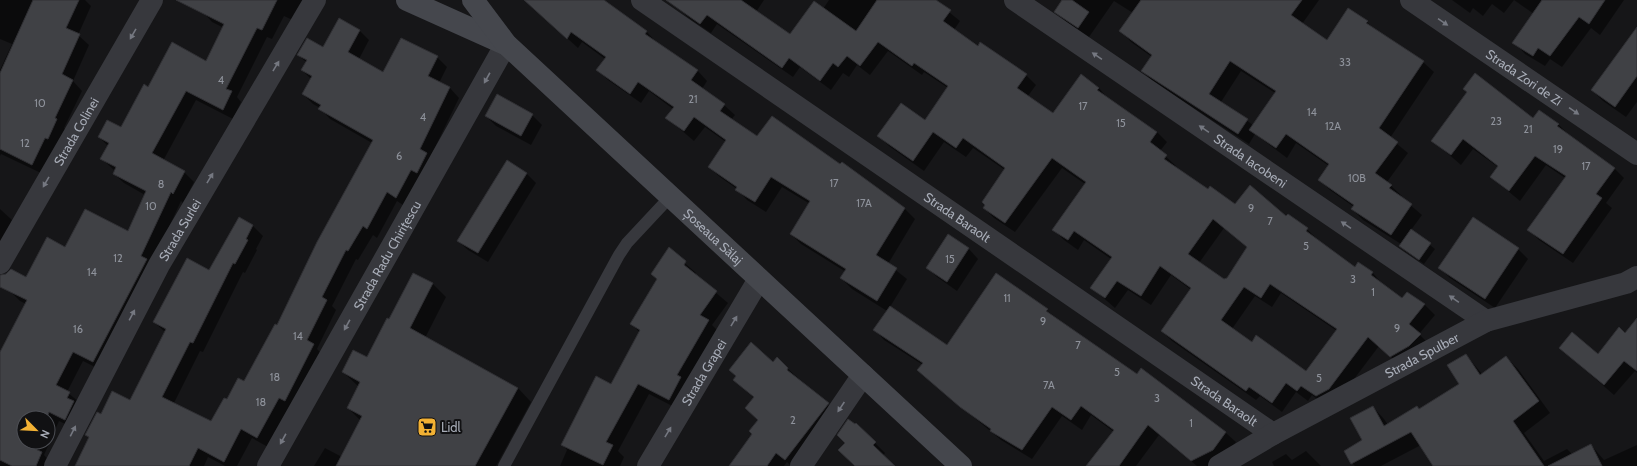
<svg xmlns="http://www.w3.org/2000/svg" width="1637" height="466" viewBox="0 0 1637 466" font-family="Cabin,sans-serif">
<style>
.shadow{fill:#0007;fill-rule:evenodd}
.building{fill:#404145;stroke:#303034;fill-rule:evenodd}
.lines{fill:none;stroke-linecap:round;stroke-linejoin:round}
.lane{stroke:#37383d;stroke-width:12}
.street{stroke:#37383d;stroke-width:22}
.secondary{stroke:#45474d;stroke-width:22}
.oneway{fill:#757881}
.labels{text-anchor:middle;stroke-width:4;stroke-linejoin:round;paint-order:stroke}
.number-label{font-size:11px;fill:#8e929b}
.street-label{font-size:13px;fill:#a8adb8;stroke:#111113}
.poi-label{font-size:13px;fill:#a8adb8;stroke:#111113;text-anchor:start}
</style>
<rect width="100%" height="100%" fill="#161618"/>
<!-- shadow -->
<g class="shadow">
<path d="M0,0h85l6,6 -13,29 11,10 -16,36 9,10 -18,37 2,2 -23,44 -42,-20 -1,2v-86l12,-26 -12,-5z"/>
<path d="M209,0h103l-11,24 -17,-8 -12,23 -5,-2 -30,60 4,5 -8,17 -37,-19 -33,61 21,11 10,10 -11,21 -2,-2 -78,170 -20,-10 -16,31 12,10 -4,27 -16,-8 -15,34 7,8 -1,3h-50v-112l26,-50 -6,-3 -10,-10 56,-43 62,-15 17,-38 -21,-12 -10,-9 1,-3 -13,-12 6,-13 -9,-9 22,-8 28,-41 57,-26 18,-34 -12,-6 -9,-10zM24,418h24v24h-24z"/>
<path d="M528,0h74l45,32 10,11 40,27 10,11 -5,8 22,16 11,10 -4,5 27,17 82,29 2,-3 63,46 10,10 -27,45 19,15 -17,28 58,39 48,-72 141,102 5,-6 84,63 10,9 -13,17 -13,7h-13l-38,-31 -23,31h-49l27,-34 -23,-17 -9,15 -20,-14 -30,43 -31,-19 -73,-61 -5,-14 -39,-25 -9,-10 12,-19 -35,-22 -11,-11 5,-6 -45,-28 -10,-10 19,-30 -28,-17 -16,25 -19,-12 -10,-11 -17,-12 -11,-10 17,-25 -21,-15 -11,14 -27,-23 6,-9 -24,-18 -8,12 -33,-23 -10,-10 7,-11 -23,-17 -4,6 -40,-36z"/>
<path d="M677,0h87l-8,12 35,23 32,-26 6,-9h105l26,21 -6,9 72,45 10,10 -8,11 25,18 28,-38 18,12 9,11 49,33 10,10 -7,9 16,15 -1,1 34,23 26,15 52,12 20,12 10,10 -1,1 40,28 3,-4 14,9 9,11 21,16 5,-7 17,12 10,10 -16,19 11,11 -29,21 -22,-20 -40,53 -13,7 -14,-11 -4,6 -12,-9 -14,20 -22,-16 -4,4 -84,-59 -10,-10 28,-42 -19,-14 -20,30 -23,-15 -13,18 -23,-20 19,-29 -27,-19 -6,10 -14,-10 -10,-10 31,-46 -23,-16 -47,64 -21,-14 -10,-10 21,-38 -32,-22 -7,9 -22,-15 -20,29 -35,-25 -10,-10 46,-15 23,-33 -24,-16 -2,3 -34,-24 -18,24 -13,-10 -8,12 -6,-4 -12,17 -31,-23 -7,10 -76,-53 -6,9 -22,-15 -11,-10zM1224,228l24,20 -21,31 -3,2 -25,-18zM1281,293l56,38 -30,41 -55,-29 -20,-14 23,-33 17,11z"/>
<path d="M1064,0h255l-17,24 25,17 40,-19 9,9 47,31 11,10 -44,66 18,15 -21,29 15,14 -1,1 21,18 -11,15 24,19 -11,15 -19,-13 -4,-7 -38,-24 -11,-11 2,-2 -24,-17 -11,-11 10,-13 -33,-23 -9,15 -32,-24 -6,10 -97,-63 -10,-11 10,-13 -21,-15 -10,-11 12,-18 -19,-12 -25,36 -23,-15 -10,-11zM1241,71l34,22 -22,32 -32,-23z"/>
<path d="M1452,0h62l-10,13 -12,-9 -9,12 -10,-8 -3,5z"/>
<path d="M1514,0h110l-24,35 -9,-7 -29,39 -12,-8 -5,7 -20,-12 -11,-12 20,-28z"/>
<path d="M1637,29v73l-11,15 -23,-16 -11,-11z"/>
<path d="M359,30l10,10 -10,19 25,14 17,-34 36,18 10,10 -8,16 11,5 9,10 -53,109 -9,-6 -20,37 -4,-3 -15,25 -2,-1 -24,47 4,4 -19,39 6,6 -55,92 -16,-9 -15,28h-12l-17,-9 -4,9h-128l25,-51 29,-14 35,-69 -11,-10 55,-50 30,-53 14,7 10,10 -7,13 1,1 -12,23 -2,-1 -40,80 -3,-1 -26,52 37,20 16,-22 17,-19 33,-55 95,-184 -42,-24 -10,-11 -7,-4 -10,-10 8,-15 -9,-9 4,-8 -8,-7 26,-6z"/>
<path d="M532,115l10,10 -11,20 -35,-19 -10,-10z"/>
<path d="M1533,119l25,5 10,10 46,34 10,10 -18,25 6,5 -39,55 -34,-23 -10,-10 36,-52 -19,-13 -26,36 -29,-24 7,-10 -25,-18 -12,16 -29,-25z"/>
<path d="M526,173l10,10 -48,79 -20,-12 -10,-9z"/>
<path d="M0,209l12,11 -12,38z"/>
<path d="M949,235l20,14 9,10 -21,32 -20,-14 -10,-10z"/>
<path d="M669,249l27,24 -1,2 33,28 -16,22 7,7 -39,78 -31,-16 -31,57 6,6 -4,9h-60l7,-16 -5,-6 49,-58 29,-53 -9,-10 27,-43 -6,-6z"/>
<path d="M1518,249l10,10 -33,49 -45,-30 -10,-10z"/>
<path d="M433,284l13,13 -21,41 93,50 13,14 -35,64h-182l11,-18 17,9 19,-36 -13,-13 11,-21 -16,-15 24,-14 23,-38z"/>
<path d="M1637,321v52l-2,-2 -21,24 -54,-47 39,7 27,-21z"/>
<path d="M1466,355l17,20 23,-18 12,12 32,44 -26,20 20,28 23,-12 6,6 18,-10 13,15 33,-15v21h-203l-13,-21 -40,21h-26l-3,-3 11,-23 10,-33 11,12 4,6 31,-15 41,-26z"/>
<path d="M773,363l14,5 51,46 -47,52 -4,-4 -3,4h-54l23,-32 6,-13 -5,-23 -20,-18z"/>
<path d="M856,424l29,29 -2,3 11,10h-39l-9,-23z"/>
<path d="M1306,451l15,15h-47l-2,-4 14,-8 6,6z"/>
</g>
<!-- building -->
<g class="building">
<path d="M33,0h46l-13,28 14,6 -18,40 11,6 -18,38 2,1 -9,20 -3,-1 -13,27 -32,-16v-76z"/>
<path d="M176,0h101l-15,30 -5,-2 -31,61 6,2 -9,19 -37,-19 -1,2 -33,60 33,18 -12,23 -2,-2 -30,64 6,3 -54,103 -20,-10 -17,33 14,7 -3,6 7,3 -9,19 -16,-8 -2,6h-23v24h12l-3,6 9,4 -6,14h-24l-12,-6v-108l27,-52 -27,-13v-12l6,-1 5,-5 15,8 21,-40 18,10 20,-38 43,22 18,-40 -33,-17 3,-7 -16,-8 9,-16 -11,-6 9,-17 14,7 23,-43 4,3 24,-45 34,19 18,-37z"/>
<path d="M524,0h80l43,31 -2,3 53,36 -7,10 34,24 -5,7 37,25 15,-20 68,48 2,-2 63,46 -29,47 21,13 -20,33 -37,-23 6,-9 -56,-35 20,-33 -39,-24 -16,25 -20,-12 2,-3 -29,-20 18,-27 -32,-23 -10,14 -19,-13 9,-11 -36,-25 -8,12 -34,-24 10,-13 -35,-25 -4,7z"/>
<path d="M666,0h75l49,34 24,-33 42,30 21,-31h59l15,10 -8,11 35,25 2,-4 47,32 -10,14 36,25 28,-39 18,14 -2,2 60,42 -7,10 17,13 -3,4 44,30 2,-3 25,18 15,-19 36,31 2,-2 20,14 -2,3 49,36 3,-5 15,10 -2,3 31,23 5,-6 18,12 -16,20 12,10 -12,12 -19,11 -22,-20 -39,52 -13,7 -15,-10 -4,5 -11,-8 -14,20 -23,-16 -3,4 -85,-60 30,-43 -31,-22 -19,30 -24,-15 -12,17 -15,-10 22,-31 -38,-26 -6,9 -16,-10 34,-48 -34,-24 -47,65 -22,-15 2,-3 -3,-3 23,-34 -42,-30 -7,10 -23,-16 -20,29 -36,-25 24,-33 24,17 23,-34 -34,-23 -2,3 -34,-24 -18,24 -13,-10 -9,11 -5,-4 -13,18 -31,-23 -7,10 -75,-53 -7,9zM1213,219l34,28 -20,31 -3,1 -36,-25zM1270,284l67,45 -31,42 -50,-36 -4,7 -31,-22 23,-33 17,11z"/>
<path d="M1062,0h10l17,12 -11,16 -24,-16z"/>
<path d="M1141,0h161l-11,15 36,25 21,-32 20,13 -2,2 58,38 -45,67 19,14 -23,31 17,12 -3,3 23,16 -21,31 -40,-26 3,-4 -36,-25 11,-16 -43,-30 -10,14 -27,-18 27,-39 -46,-30 -21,33 39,25 -10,15 -97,-63 11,-16 -33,-24z"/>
<path d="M1542,0h63l-16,24 -10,-7 -29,39 -12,-8 -5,8 -21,-13z"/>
<path d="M339,18l21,12 -12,22 35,20 18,-34 37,18 -10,20 22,11 -30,62 7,4 -10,20 -6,-3 -15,28 -9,-6 -20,37 -4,-3 -15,25 -2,-1 -24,47 5,3 -20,40 7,4 -29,57 -6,-3 -22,40 -16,-9 -17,33 -26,-14 -9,18h-114l14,-29 -4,-2 12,-23 4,2 11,-23 18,9 36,-71 -13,-7 34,-64 22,12 30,-53 14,8 -7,14 2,1 -13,24 -2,-1 -40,80 -3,-1 -28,55 49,24 13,-23 3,1 11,-21 6,3 31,-57 2,1 40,-83 56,-102 -55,-31 3,-4 -19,-11 10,-18 -11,-6 6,-10 -10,-5 10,-17 16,9z"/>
<path d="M1637,27v49l-22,31 -24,-17z"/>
<path d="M1475,73l58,45 6,-8 20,14 -2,2 58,42 -19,26 6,4 -39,56 -36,-24 39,-54 -31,-20 -26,35 -19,-14 8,-11 -35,-27 -12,16 -20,-14 36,-49 -4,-3z"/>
<path d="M497,94l36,20 -12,22 -36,-20z"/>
<path d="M507,160l20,13 -49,80 -21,-12z"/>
<path d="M1473,217l46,31 -34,51 -47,-31z"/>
<path d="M1411,229l20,14 -12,17 -20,-14z"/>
<path d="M948,234l21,14 -22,34 -21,-14z"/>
<path d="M669,247l17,14 -2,4 33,26 -17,24 9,5 -32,55 4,2 -12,23 -31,-16 -32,58 7,3 -10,20 -42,-20 35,-69 15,8 29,-54 -10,-6 27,-45 -6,-5z"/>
<path d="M413,273l20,10 -23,45 108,60 -43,78h-139l26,-50 -15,-8 13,-26 -18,-10 11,-22 14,7 20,-39 2,1z"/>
<path d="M996,273l52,36 -2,2 91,63 4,-6 85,64 -13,18 -22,11 -43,-36 -29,41h-33l28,-36 -33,-24 -10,14 -19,-13 -30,43 -32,-19 1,-2 -31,-22 -43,-37 6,-7 -50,-33 17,-24 57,39z"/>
<path d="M1637,318v53l-13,-10 -20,24 -45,-37 13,-16 26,22 21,-27 6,6z"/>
<path d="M751,342l22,20 4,-5 11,11 -1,2 42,33 -44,57 -9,-7 -9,13h-38l23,-32 -3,-3 9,-11 -13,-12 9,-11 -21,-17 3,-4 -7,-6z"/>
<path d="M1466,354l14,21 26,-19 33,45 -26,20 31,45h-111l-22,-34 -60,32 -7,-13 18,-11 -12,-22 23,-12 11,20 33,-20 2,3 40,-25 -12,-19z"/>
<path d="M848,419l7,5 1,-1 20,19 -3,3 22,21h-40l-17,-16 7,-7 -8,-8z"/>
<path d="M1591,444l11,22h-54z"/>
</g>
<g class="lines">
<!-- lane -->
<path class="lane" d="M504,466l115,-211 8,-12 43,-46"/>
<!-- street -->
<g class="street">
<path id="s1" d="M642,0l631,434"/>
<path id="s2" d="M1015,0l471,321"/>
<path id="s3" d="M1411,0l226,154"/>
<path id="s4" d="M0,263l152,-263"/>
<path id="s5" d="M55,466l104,-201 156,-265"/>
<path id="s6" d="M268,466l238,-422"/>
<path id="s7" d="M648,466l111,-187"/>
<path d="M801,466l62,-91"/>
<path id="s8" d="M1219,466l54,-32 213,-113 140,-38 11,-6"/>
</g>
<!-- secondary -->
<g class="secondary">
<path d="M407,0l98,44"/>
<path id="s9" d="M473,0l33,44 455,422"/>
</g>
</g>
<!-- one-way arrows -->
<defs><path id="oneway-solid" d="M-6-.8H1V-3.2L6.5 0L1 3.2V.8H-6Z"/></defs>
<g class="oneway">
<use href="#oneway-solid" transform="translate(1443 22) rotate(34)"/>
<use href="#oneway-solid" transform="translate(133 34) rotate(120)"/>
<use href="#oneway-solid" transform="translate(1097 56) rotate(-146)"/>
<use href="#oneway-solid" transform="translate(276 66) rotate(-59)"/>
<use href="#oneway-solid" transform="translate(487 78) rotate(119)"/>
<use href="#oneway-solid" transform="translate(1574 111) rotate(34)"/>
<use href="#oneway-solid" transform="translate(1204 129) rotate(-146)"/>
<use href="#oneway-solid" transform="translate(210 178) rotate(-59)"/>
<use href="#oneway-solid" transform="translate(46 182) rotate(120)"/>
<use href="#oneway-solid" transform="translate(1346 225) rotate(-146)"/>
<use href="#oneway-solid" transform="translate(1454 299) rotate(-145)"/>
<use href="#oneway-solid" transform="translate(132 315) rotate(-62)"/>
<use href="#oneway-solid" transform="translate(734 321) rotate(-59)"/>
<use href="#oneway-solid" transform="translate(347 325) rotate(119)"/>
<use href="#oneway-solid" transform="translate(841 407) rotate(124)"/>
<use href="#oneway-solid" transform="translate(73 431) rotate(-63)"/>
<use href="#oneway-solid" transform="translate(668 432) rotate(-59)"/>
<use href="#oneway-solid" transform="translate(283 439) rotate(119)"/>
</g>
<!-- icons -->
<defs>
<symbol id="supermarket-square" viewBox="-11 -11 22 22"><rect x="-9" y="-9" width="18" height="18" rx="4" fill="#f2b134" stroke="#111113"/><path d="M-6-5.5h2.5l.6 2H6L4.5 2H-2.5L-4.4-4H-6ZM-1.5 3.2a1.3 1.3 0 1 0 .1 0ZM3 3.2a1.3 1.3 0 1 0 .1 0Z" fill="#111"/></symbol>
</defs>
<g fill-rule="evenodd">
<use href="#supermarket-square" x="416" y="416" width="22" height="22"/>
</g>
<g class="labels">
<!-- number labels -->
<g class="number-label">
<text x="1345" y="66">33</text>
<text x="221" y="84">4</text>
<text x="693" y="103">21</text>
<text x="40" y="107">10</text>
<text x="1083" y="110">17</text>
<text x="1312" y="116">14</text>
<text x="423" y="121">4</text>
<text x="1496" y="125">23</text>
<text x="1121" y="127">15</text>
<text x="1333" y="130">12A</text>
<text x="1528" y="133">21</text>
<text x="25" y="147">12</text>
<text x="1558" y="153">19</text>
<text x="399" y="160">6</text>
<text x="1586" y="170">17</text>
<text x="1357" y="182">10B</text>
<text x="834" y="187">17</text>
<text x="161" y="188">8</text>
<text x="864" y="207">17A</text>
<text x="151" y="210">10</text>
<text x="1251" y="212">9</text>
<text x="1270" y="225">7</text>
<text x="1306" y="250">5</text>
<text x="118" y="262">12</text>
<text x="950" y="263">15</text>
<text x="92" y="276">14</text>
<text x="1353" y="283">3</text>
<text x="1373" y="296">1</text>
<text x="1007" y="302">11</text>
<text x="1043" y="325">9</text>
<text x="1397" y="332">9</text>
<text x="78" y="333">16</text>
<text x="298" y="340">14</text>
<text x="1078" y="349">7</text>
<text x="1117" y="376">5</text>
<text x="275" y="381">18</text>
<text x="1319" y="382">5</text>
<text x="1049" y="389">7A</text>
<text x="1157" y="402">3</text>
<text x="261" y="406">18</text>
<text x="793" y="424">2</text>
<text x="1191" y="427">1</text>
</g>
<!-- street labels -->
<g class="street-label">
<text dy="5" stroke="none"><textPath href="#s3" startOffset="137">Strada Zori de Zi</textPath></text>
<text dy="5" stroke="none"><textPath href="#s4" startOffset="152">Strada Colinei</textPath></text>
<text dy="5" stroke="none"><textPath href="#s2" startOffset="285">Strada Iacobeni</textPath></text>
<text dy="5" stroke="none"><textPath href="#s1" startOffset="383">Strada Baraolt</textPath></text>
<text dy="5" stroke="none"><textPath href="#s5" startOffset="267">Strada Surlei</textPath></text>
<text dy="5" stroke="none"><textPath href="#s9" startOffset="338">Șoseaua Sălaj</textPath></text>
<text dy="5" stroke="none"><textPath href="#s6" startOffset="242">Strada Radu Chirițescu</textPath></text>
<text dy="5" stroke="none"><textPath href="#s8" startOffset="231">Strada Spulber</textPath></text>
<text dy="5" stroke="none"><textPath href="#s7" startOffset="109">Strada Grapei</textPath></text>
<text dy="5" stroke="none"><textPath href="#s1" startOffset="707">Strada Baraolt</textPath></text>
</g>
<!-- poi labels -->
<g class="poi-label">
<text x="441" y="432">Lidl</text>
</g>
</g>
<!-- north arrow -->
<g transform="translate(36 430) rotate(114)"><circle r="19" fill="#111113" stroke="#4d4f55"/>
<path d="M0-3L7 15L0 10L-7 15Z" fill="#f2b134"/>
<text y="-6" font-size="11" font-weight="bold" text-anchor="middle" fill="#a8adb8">N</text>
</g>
</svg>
